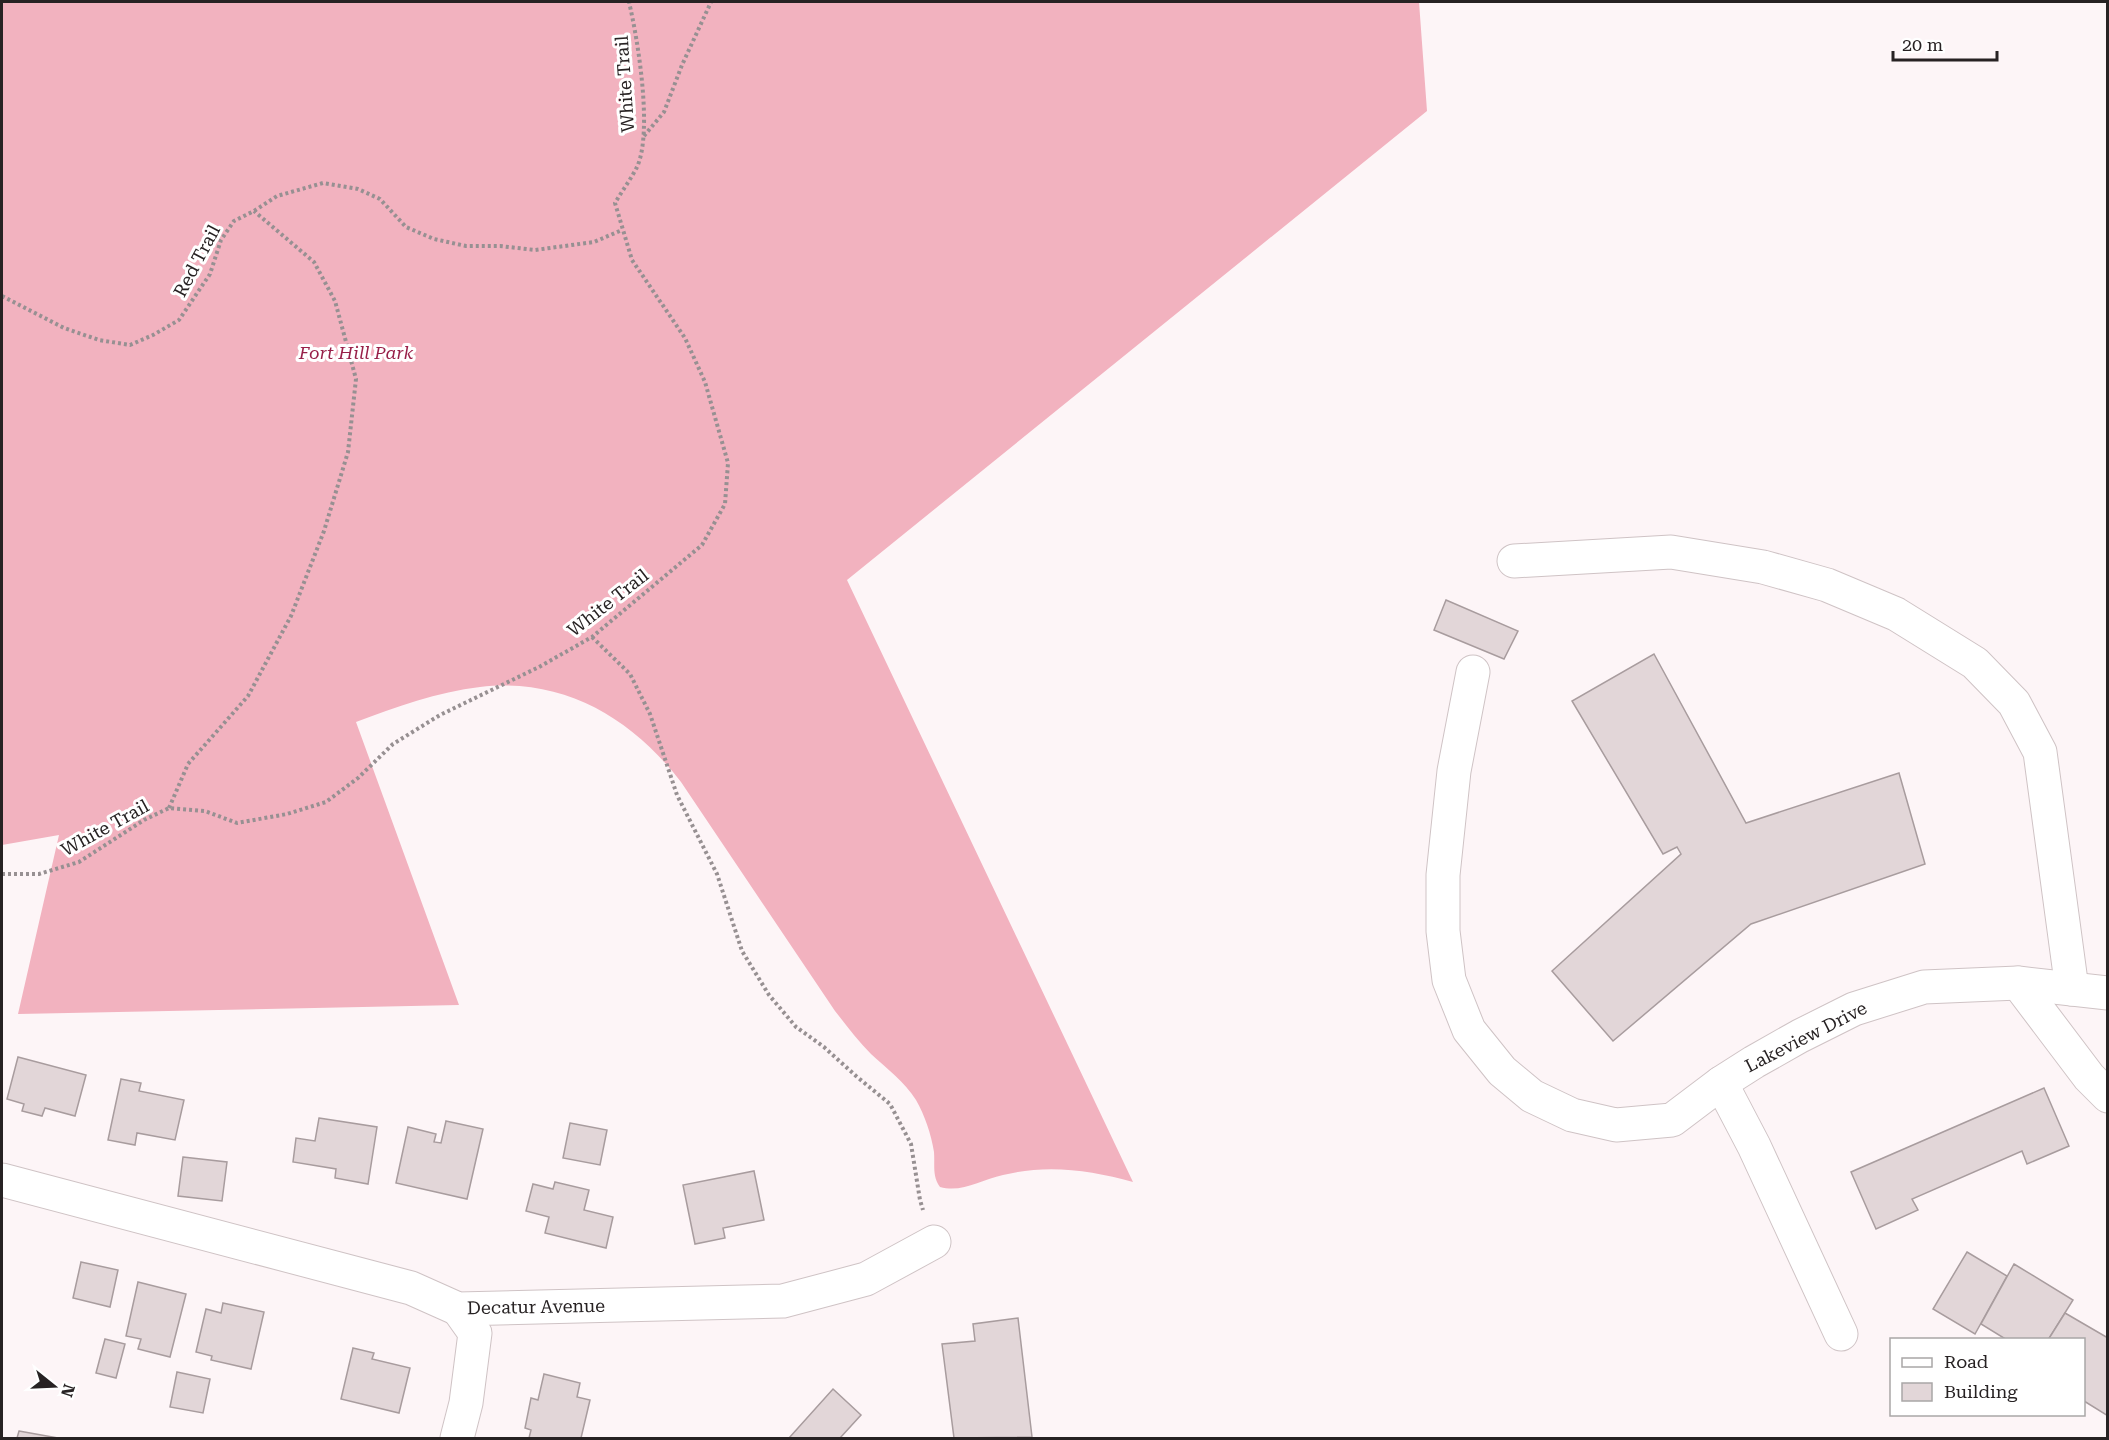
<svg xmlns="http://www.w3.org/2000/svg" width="2109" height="1440" viewBox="0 0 2109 1440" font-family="'Roboto Serif',serif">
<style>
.forest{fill:#f2b2bf}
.building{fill:#e2d6d8;stroke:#a89c9e;stroke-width:1.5}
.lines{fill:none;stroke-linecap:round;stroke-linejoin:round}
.minor-casing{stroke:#cfc3c5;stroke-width:35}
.path{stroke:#979092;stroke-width:4;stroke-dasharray:3 3;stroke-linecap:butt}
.minor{stroke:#fff;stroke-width:33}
.labels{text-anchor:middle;stroke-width:6;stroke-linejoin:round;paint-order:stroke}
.street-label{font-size:18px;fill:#272223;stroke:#fff}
.park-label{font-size:18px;font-style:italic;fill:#982049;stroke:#fff}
</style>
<rect width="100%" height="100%" fill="#fdf5f7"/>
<!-- forest -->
<path class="forest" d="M2,2h1417l8,109 -580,469 286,602c-43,-12 -86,-18 -130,-7 -22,5 -41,18 -63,12 -8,-11 -5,-21 -6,-35 -3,-18 -9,-36 -18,-52 -11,-18 -30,-32 -45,-46 -13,-13 -24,-28 -36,-43l-154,-229c-49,-64 -118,-105 -201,-95 -42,5 -85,20 -124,35l103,283 -441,9 41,-179 -57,10z"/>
<!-- building -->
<g class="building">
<path d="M1446,600l72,31 -14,28 -70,-29z"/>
<path d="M1654,654l92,169 153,-50 26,91 -174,60 -138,117 -61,-70 129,-117 -4,-7 -14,7 -91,-153z"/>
<path d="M18,1057l68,18 -11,41 -30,-8 -3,8 -20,-5 2,-7 -17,-5z"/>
<path d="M121,1079l20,4 -2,8 45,9 -9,40 -38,-7 -2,12 -27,-5z"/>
<path d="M2044,1088l25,58 -42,18 -5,-13 -110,48 6,11 -42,19 -25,-57z"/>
<path d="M319,1118l58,9 -9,57 -33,-6 1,-9 -43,-7 3,-24 19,3z"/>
<path d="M446,1121l37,8 -16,70 -71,-16 12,-56 28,7 -2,8 7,1z"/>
<path d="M570,1123l37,7 -7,35 -37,-7z"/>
<path d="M183,1157l44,5 -5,39 -44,-5z"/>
<path d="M754,1171l10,49 -41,8 2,10 -30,6 -12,-59z"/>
<path d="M555,1182l34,8 -5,20 29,7 -7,31 -61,-15 4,-16 -23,-6 7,-27 20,5z"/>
<path d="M1967,1252l40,24 -32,58 -42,-25z"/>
<path d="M81,1262l37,8 -8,37 -37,-9z"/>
<path d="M2014,1264l59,36 -25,40h-41l-26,-16z"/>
<path d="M138,1282l48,12 -16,63 -32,-8 3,-10 -15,-3z"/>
<path d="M223,1303l41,9 -13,57 -40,-9 1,-4 -16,-4 10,-43 15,4z"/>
<path d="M2065,1313l43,25v78l-24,-15v-61h-36z"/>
<path d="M1018,1318l14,119 -78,1 -12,-94 33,-3 -2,-17z"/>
<path d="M105,1339l20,5 -9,34 -20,-5z"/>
<path d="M353,1348l21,5 -2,6 38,9 -11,45 -58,-14z"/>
<path d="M177,1372l33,7 -7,34 -33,-6z"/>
<path d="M544,1374l36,9 -3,14 13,3 -9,38h-52l2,-8 -6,-2 6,-30 7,2z"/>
<path d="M833,1389l28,26 -21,23h-51z"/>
<path d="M19,1431l39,7h-41z"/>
</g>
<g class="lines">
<defs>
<g id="minor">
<path d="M1514,561l157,-9 92,15 64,18 69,29 79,49 39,40 26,49 32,237"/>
<path d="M1473,672l-19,99 -11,104v56l6,49 20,50 33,41 30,25 40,19 44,10 56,-5 49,-37 33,-21 46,-26 54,-27 70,-22 94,-4 90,10"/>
<path d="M2018,983l71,94 19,19"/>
<path d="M1721,1083l33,63 87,188"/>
<path d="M2,1180l409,108 47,21 325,-8 83,-22 68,-37"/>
<path d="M457,1438l9,-35 9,-70 -17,-24"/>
</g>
</defs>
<!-- minor casing -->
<use href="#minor" class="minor-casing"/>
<!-- path -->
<g class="path">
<path d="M644,136l20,-24 18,-47 29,-63"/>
<path d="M2,296l62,32 35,12 31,5 23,-10 26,-15 31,-46 11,-34 13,-19 20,-10 23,-15 46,-13 35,6 22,10 26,28 28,12 32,7h34l35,4 59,-8 28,-12"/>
<path d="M592,637l38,37 20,40 27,81 40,79 25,77 27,44 27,32 28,20 32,29 34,28 21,40 9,56 3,10"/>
<path d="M169,808l19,-44 60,-68 43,-80 33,-85 24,-79 8,-73 -21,-78 -21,-39 -60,-51"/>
<path d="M2,874h37l40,-12 65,-42 25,-12 36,3 32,12 50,-9 39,-12 32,-24 35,-34 47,-29 99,-48 53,-30 110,-92 23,-41 3,-41 -23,-81 -20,-44 -53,-78 -17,-57c7,-12 16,-24 22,-36 16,-35 1,-127 -8,-165"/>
</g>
<!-- minor -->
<use href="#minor" class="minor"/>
</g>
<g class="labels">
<!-- street labels -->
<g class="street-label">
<text transform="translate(625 84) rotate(-94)" y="6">White Trail</text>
<text transform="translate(197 261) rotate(-62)" y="6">Red Trail</text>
<text transform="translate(608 603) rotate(-38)" y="6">White Trail</text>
<text transform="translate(105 828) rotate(-29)" y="6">White Trail</text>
<text transform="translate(1806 1037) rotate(-27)" y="6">Lakeview Drive</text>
<text transform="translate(536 1307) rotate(-1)" y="6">Decatur Avenue</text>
</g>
<!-- park labels -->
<g class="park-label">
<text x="356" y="359">Fort Hill Park</text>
</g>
</g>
<!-- border -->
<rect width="2109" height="1440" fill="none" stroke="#272223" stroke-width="6"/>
<!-- legend -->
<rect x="1890" y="1338" width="195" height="78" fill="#ffffff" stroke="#a9a7a7" stroke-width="1.5"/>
<rect x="1902" y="1358" width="30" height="9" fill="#ffffff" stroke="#a9a7a7" stroke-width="1.5"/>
<text x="1944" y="1368" font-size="18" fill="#272223">Road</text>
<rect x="1902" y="1383" width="30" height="18" fill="#e2d6d8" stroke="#a9a7a7" stroke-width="1.5"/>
<text x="1944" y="1398" font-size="18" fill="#272223">Building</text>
<!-- north arrow -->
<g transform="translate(54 1386) rotate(108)" stroke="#ffffff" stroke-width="4.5" paint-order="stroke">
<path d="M0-4.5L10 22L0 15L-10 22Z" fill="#272223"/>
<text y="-9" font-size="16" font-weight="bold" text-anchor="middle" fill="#272223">N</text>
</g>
<!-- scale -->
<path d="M1893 51v9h104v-9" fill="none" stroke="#272223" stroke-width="3"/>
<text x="1902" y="51" font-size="18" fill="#272223" stroke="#ffffff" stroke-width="4.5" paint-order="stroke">20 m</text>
</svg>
